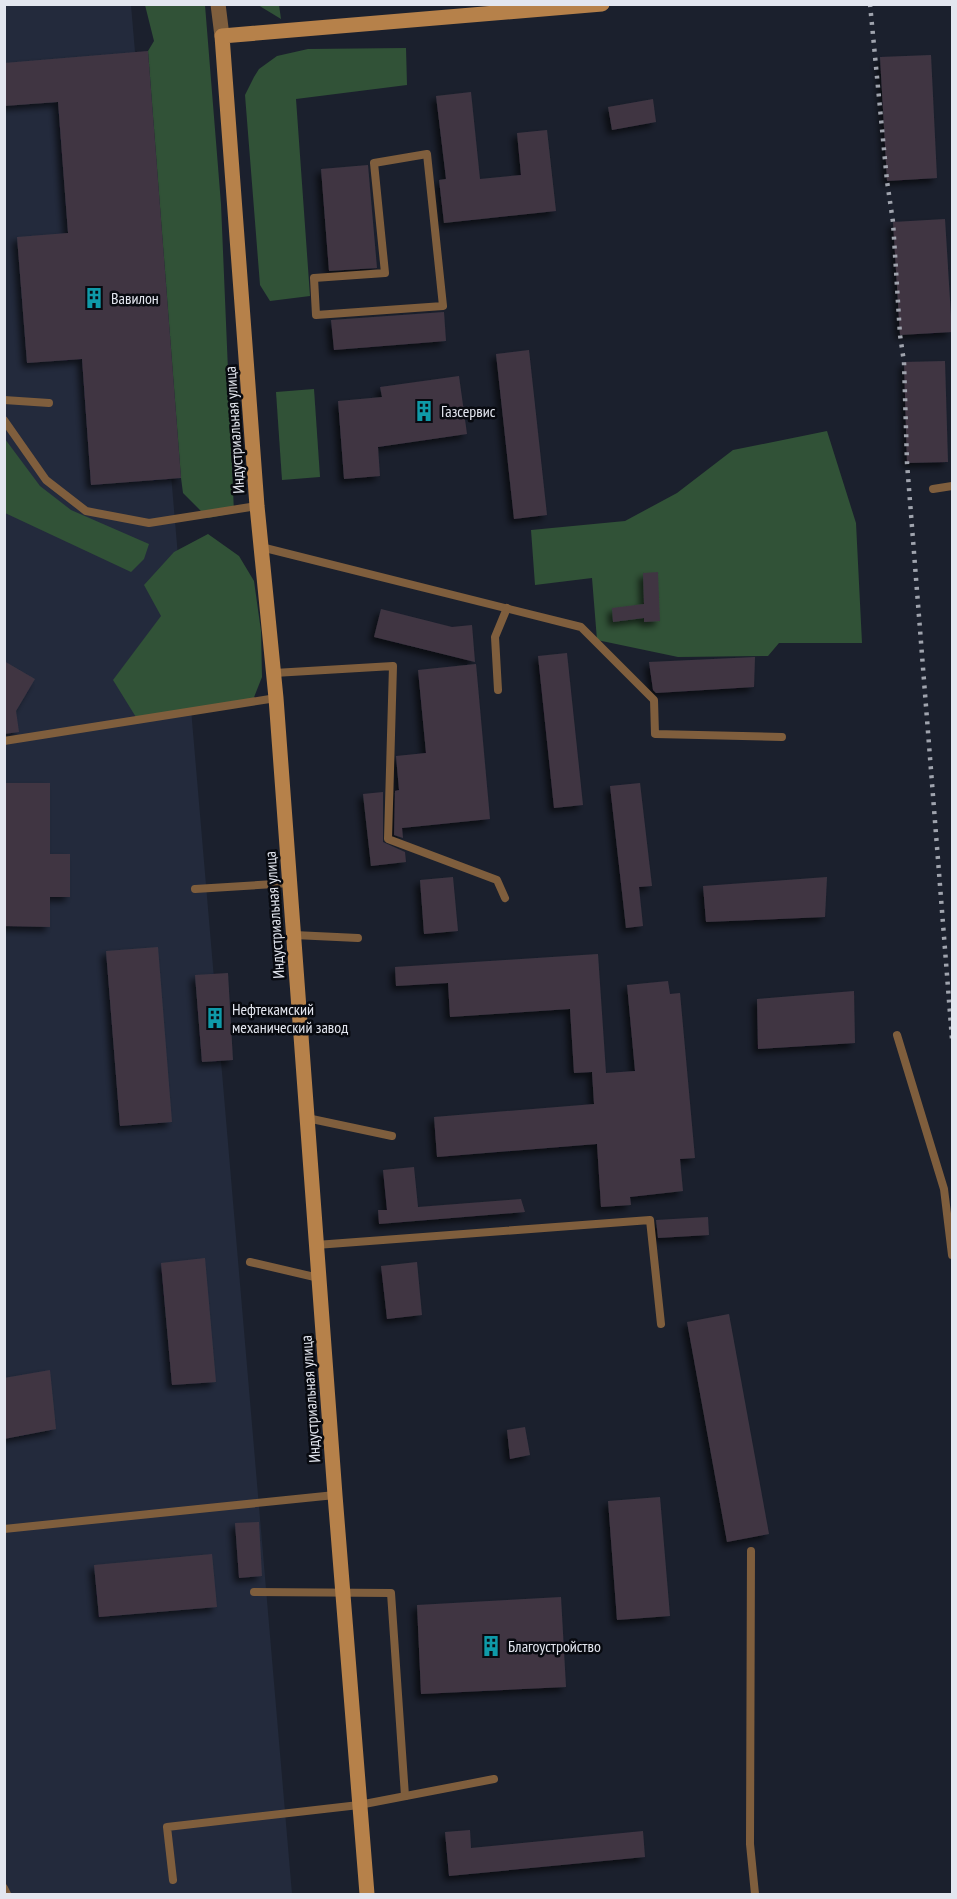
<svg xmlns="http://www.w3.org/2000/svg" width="957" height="1899" viewBox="0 0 957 1899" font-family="'PT Sans Narrow',sans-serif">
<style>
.built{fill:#232a3c}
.green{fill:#315237}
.building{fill:#3f3643;filter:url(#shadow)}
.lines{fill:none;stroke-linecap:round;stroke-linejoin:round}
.service{stroke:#7f5e3d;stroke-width:8}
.minor{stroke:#7f5e3d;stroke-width:15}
.secondary{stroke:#b6814a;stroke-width:15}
.rail{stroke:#a0a4ae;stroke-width:4.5;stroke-dasharray:3 6;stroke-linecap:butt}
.labels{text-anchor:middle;stroke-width:5;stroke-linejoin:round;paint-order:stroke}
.poi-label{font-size:16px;fill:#e3e6ef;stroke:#080a10;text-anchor:start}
.street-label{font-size:16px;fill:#e3e6ef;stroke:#080a10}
</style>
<defs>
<filter id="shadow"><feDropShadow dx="-4.5" dy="4.5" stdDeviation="3" flood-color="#0009"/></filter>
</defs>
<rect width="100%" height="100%" fill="#1b202d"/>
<!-- built -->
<path class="built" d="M5,5h126l161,1889h-287z"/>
<!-- green -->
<g class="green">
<path d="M145,5h60l16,199 13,309 -26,5 -25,-25 -2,-15 -33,-427 6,-10z"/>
<path d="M258,5h21l2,14z"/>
<path d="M406,48l1,37 -111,14 14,197 -40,5 -10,-16 -15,-190 9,-18 5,-8 18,-13 31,-7z"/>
<path d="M314,389l6,88 -38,3 -6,-88z"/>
<path d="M827,431l29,92 6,120h-83l-11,13 -90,1 -81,-17 -5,-62 -57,7 -4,-55 94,-9 52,-28 56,-43z"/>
<path d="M5,439l35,47 31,24 78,34 -5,15 -13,13 -126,-59z"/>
<path d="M208,534l31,22 15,25 7,50 1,46 -11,28 -112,17 -26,-42 48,-64 -17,-31 30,-33z"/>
</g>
<!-- building -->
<g class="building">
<path d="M148,51l33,427 -90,7 -9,-126 -55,4 -10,-126 51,-4 -10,-131 -54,4v-43z"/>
<path d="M931,55l6,123 -50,3 -7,-124z"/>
<path d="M471,92l9,87 41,-4 -4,-42 30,-3 9,81 -112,12 -5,-43 7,-1 -10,-83z"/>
<path d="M653,99l3,23 -44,8 -4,-23z"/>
<path d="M368,165l9,103 -48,3 -8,-102z"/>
<path d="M945,219l7,113 -52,3 -7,-113z"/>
<path d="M444,312l2,29 -112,9 -3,-30z"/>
<path d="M529,350l18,165 -33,4 -18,-165z"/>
<path d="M945,361l3,101 -41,1 -3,-101z"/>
<path d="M459,376l8,58 -89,13 2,29 -36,3 -6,-78 44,-4 -2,-10z"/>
<path d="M658,572l2,49 -16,1v-4l-31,4 -1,-14 32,-4 -1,-31z"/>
<path d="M381,609l71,18 20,-2 3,37 -101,-25z"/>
<path d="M567,653l16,152 -29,3 -16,-152z"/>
<path d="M755,657l-1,30 -98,6 -3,-3 -4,-28z"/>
<path d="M4,661l31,18 -19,32 3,21 -15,2z"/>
<path d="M476,664l14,155 -88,9 1,10 -9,-3 1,-44 4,-1 -3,-34 30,-3 -8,-83z"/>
<path d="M4,783h46v71h20v43h-20v30l-46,-1z"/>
<path d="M640,783l12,103 -13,1 4,39 -17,2 -16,-142z"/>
<path d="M383,792v50l22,10 1,10 -35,4 -8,-72z"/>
<path d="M453,877l5,54 -34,3 -4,-54z"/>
<path d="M827,877l-2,40 -119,5 -3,-36z"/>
<path d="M158,947l14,175 -52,4 -14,-175z"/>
<path d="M598,954l8,119 29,-2 -8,-86 41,-4 2,13 10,-1 15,165 -15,1 3,32 -53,6 1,8 -30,2 -4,-63 -160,13 -3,-40 160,-13 -2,-32 -18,1 -4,-64 -120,8 -2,-34 -52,3 -1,-19z"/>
<path d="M228,973l5,87 -31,2 -7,-87z"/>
<path d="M854,991l1,52 -97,6 -1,-50z"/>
<path d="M414,1167l4,40 103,-8 4,13 -146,12 -1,-14h9l-4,-40z"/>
<path d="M708,1217l1,18 -51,3 -2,-18z"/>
<path d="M205,1258l11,124 -44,3 -11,-122z"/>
<path d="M417,1262l5,53 -35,4 -6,-53z"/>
<path d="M729,1314l40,220 -42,8 -40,-220z"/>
<path d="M50,1370l6,59 -52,10v-61z"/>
<path d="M525,1427l5,28 -20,4 -3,-29z"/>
<path d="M660,1497l10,119 -53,4 -9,-119z"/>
<path d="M259,1522l3,54 -23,2 -4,-55z"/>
<path d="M212,1554l5,53 -118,10 -5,-52z"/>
<path d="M561,1597l5,90 -145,7 -4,-89z"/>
<path d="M470,1830l1,18 172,-17 2,26 -196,19 -4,-44z"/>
</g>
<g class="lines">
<!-- service -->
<g class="service">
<path d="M427,154l16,152 -127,9 -2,-37 71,-5 -11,-110z"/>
<path d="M4,400l45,3"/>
<path d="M4,420l42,60 40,31 63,12 108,-17"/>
<path d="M933,489l19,-3"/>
<path d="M261,547l320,80 73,73 1,34 127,3"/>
<path d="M274,673l119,-7 -5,173 109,41 8,18"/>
<path d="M498,690l-3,-53 12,-29"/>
<path d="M4,741l272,-43"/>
<path d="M195,889l95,-6"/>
<path d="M294,935l64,3"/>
<path d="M897,1035l47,154 8,66"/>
<path d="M307,1118l85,18"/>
<path d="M316,1245l334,-25 11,104"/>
<path d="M250,1262l69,16"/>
<path d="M4,1529l331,-34"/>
<path d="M751,1551l-1,293 5,50"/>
<path d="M254,1592l137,1 14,203"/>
<path d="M173,1880l-6,-53 192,-22 135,-26"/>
<path d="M4,1888l3,6"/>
</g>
<!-- minor -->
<path class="minor" d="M218,4l4,32"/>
<!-- secondary -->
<path class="secondary" d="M367,1894l-32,-399 -59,-797 -19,-192 -35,-470 380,-32"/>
<!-- rail -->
<path class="rail" d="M870,4l17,177 6,41 7,113 4,27 3,101 45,576"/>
</g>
<!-- icons -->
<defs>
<symbol id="building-bare" viewBox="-9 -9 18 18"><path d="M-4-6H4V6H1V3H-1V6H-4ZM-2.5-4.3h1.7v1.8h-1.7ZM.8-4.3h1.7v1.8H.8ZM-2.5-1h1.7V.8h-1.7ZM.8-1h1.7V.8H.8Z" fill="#0f9aa8" stroke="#080a10" stroke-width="2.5" paint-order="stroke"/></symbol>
</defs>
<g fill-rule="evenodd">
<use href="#building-bare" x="79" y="283" width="30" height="30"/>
<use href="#building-bare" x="409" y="396" width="30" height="30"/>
<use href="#building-bare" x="200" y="1003" width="30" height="30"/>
<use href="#building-bare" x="476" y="1631" width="30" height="30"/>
</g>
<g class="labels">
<!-- poi labels -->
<g class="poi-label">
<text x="111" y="304">Вавилон</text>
<text x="441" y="417">Газсервис</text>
<text x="232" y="1015">Нефтекамский<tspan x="232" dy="18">механический завод</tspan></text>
<text x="508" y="1652">Благоустройство</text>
</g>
<!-- street labels -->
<g class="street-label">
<text transform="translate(234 430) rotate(-94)" y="6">Индустриальная улица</text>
<text transform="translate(274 915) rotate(-94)" y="6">Индустриальная улица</text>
<text transform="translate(310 1399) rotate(-94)" y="6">Индустриальная улица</text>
</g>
</g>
<!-- border -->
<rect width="957" height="1899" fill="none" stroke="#e3e6ef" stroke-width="12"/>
</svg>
